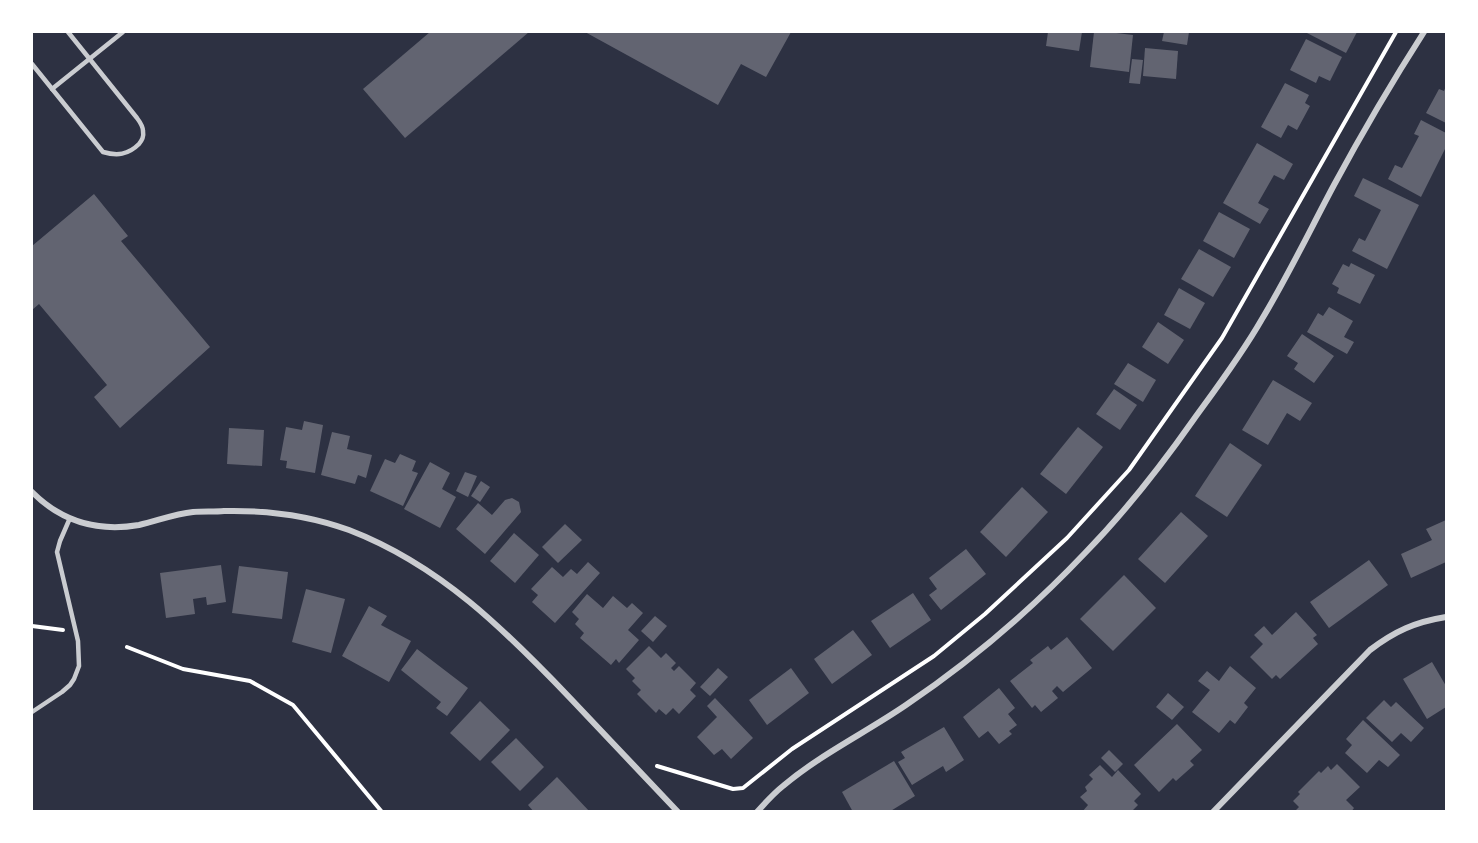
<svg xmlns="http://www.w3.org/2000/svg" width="1478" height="843" viewBox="0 0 1478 843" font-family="'Noto Serif',serif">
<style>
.building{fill:#626471}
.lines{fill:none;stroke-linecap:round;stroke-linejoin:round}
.path{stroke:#fff;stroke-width:4}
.service{stroke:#caccd0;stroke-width:4.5}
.minor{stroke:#caccd0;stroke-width:6}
</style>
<rect width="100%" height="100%" fill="#2d3142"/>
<!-- building -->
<g class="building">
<path d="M430,32h99l-124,106 -42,-49z"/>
<path d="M585,32h206l-25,45 -25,-13 -23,41z"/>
<path d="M1048,32h34l-3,19 -33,-5z"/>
<path d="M1094,32h14l25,3 -4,37 -39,-5z"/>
<path d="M1164,32h25l-2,13 -25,-4z"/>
<path d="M1305,32h52l-11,21z"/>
<path d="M1306,39l36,18 -12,24 -11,-5 -3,7 -26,-13z"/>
<path d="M1145,48l33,3 -2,28 -33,-3z"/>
<path d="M1132,59l11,1 -3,24 -11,-1z"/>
<path d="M1285,83l24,12 -4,8 5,3 -13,24 -9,-5 -7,13 -20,-11z"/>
<path d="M1446,86v37l-20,-10 13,-24 5,2z"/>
<path d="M1421,120l25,13v14l-25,50 -33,-18 7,-14 7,3 17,-32 -5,-2z"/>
<path d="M1257,143l36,21 -9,16 -10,-5 -16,28 11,6 -9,15 -37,-21z"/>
<path d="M1363,178l56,27 -32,64 -35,-18 7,-13 6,3 16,-31 -27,-14z"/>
<path d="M94,194l34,42 -7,5 89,106 -90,81 -26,-31 13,-12 -68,-81 -7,6v-64z"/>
<path d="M1219,212l31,17 -16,29 -31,-17z"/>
<path d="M1199,249l32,18 -18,30 -32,-18z"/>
<path d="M1351,263l24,12 -15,29 -23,-11 2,-5 -7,-4 11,-20 6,3z"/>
<path d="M1179,288l26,15 -15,26 -26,-14z"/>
<path d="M1329,307l24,14 -9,16 10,5 -7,12 -40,-22 11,-19 5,3z"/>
<path d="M1158,322l26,18 -16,24 -26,-17z"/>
<path d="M1302,334l32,22 -20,27 -20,-14 4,-6 -11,-7z"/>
<path d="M1128,363l28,17 -13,22 -29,-18z"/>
<path d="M1273,380l39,23 -12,18 -13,-8 -19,32 -26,-15z"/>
<path d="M1114,389l23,16 -17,25 -24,-16z"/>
<path d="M304,421l19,4 -8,48 -29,-5 1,-7 -7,-1 6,-33 16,3z"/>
<path d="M1078,427l25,20 -37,47 -26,-20z"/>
<path d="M229,428l35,2 -2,36 -35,-2z"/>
<path d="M332,432l18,4 -3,13 25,6 -6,23 -8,-3 -3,9 -34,-9z"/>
<path d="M1230,443l32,22 -35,52 -32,-21z"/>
<path d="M400,454l16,7 -4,10 6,2 -15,33 -33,-15 15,-32 10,4z"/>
<path d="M430,462l20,11 -8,16 14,8 -16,31 -36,-19z"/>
<path d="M465,472l12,4 -9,21 -12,-6z"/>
<path d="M481,481l9,6 -10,15 -9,-6z"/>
<path d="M1022,487l26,25 -42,45 -26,-25z"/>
<path d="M512,498l7,4 2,10 -36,42 -29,-25 22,-26 14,12 13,-15z"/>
<path d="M1181,512l27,24 -43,47 -27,-24z"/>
<path d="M1446,520v42l-35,16 -10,-24 31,-14 -6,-11z"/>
<path d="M565,524l17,16 -24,23 -16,-16z"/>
<path d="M514,533l25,22 -24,28 -25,-22z"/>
<path d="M966,549l20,25 -45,36 -12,-15 8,-6 -8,-11z"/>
<path d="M1369,560l19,25 -59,43 -19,-26z"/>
<path d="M588,562l12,11 -45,50 -23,-21 6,-7 -7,-6 21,-22 11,10 8,-8 6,5z"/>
<path d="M221,565l5,37 -19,3 -1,-8 -13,2 2,15 -29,4 -6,-45z"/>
<path d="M239,566l49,6 -6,47 -50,-6z"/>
<path d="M1124,575l32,33 -43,43 -33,-32z"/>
<path d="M306,589l39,10 -14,54 -39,-11z"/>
<path d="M913,593l18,27 -41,28 -19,-27z"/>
<path d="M587,594l16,14 10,-12 14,12 5,-5 11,10 -15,17 11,10 -20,23 -3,-4 -5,6 -31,-27 4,-5 -9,-9 4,-5 -7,-7z"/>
<path d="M369,606l18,10 -6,9 30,16 -22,41 -47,-26z"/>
<path d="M1296,612l21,23 -4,3 5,6 -38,35 -4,-4 -4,4 -22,-22 13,-13 -9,-9 10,-9 8,9z"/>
<path d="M655,616l12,10 -14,16 -12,-11z"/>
<path d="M853,630l19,25 -40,29 -18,-25z"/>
<path d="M1067,637l25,31 -29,24 -6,-6 -5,5 6,7 -17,14 -6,-7 -3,3 -22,-27 23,-18 -3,-3 18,-14 3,4z"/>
<path d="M649,646l12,12 5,-5 10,10 -5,5 3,3 5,-5 17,17 -6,7 6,6 -17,18 -6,-6 -7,7 -7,-6 -3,4 -19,-19 4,-4 -9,-9 3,-3 -9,-9z"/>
<path d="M417,649l51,39 -21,28 -11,-8 5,-6 -40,-32z"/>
<path d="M1432,662l14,24v21l-19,12 -24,-40z"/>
<path d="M1230,666l26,22 -12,15 4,4 -13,17 -5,-4 -11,13 -27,-21 18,-22 -12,-9 9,-10 12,10z"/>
<path d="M718,668l10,9 -18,19 -10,-9z"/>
<path d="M791,668l18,25 -42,32 -18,-25z"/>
<path d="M999,688l16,20 -7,6 9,11 -8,6 3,3 -13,10 -11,-13 -9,7 -16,-21z"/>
<path d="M1168,693l16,14 -12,13 -16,-13z"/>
<path d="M715,698l38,40 -22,21 -9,-10 -8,6 -17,-18 20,-20 -10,-11z"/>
<path d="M1384,700l7,7 5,-5 28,26 -13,14 -10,-9 -9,9 -26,-24z"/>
<path d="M480,701l30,29 -30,31 -30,-28z"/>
<path d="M1363,720l37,35 -12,12 -9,-7 -12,13 -22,-20 7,-8 -6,-6z"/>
<path d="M1177,724l25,26 -12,11 4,4 -18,16 -3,-3 -14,14 -25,-27z"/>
<path d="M944,727l20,33 -18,12 -3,-6 -31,19 -14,-23 7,-4 -4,-6z"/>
<path d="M516,738l28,29 -24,24 -29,-29z"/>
<path d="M1109,750l14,14 -8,8 -14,-14z"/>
<path d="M894,761l21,35 -26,16h-36l-11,-20z"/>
<path d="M1337,764l23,23 -14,13 8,8 -3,4h-57l5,-5 -6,-6 7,-7 -2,-2 21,-21 2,2 7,-7 3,4z"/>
<path d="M1100,765l12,12 6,-7 23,24 -7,7 4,4 -7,7h-49l6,-7 -8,-8 7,-6 -2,-4 8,-8 -4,-4z"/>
<path d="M557,777l33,35h-56l-6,-7z"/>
</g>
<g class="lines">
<!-- path -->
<g class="path">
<path d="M32,626l31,4"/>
<path d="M127,647l56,22 67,12 43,24 89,107"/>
<path d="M657,766l76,23 10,-1 49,-39 142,-93 51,-42 82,-76 62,-68 93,-132 174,-306"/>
</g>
<!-- service -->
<g class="service">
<path d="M32,64l71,88c14,4 25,3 36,-8 3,-4 5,-7 4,-13 0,-5 -3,-9 -6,-13l-69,-86"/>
<path d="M52,89l71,-57"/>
<path d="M32,712l30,-20 8,-7 4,-6 5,-13 -1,-25 -21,-89 3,-11 10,-23"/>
</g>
<!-- minor -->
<g class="minor">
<path d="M32,492c30,30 66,40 107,33 18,-4 35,-11 54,-13 10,-1 21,0 31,-1 44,-1 84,4 125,19 91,35 156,100 222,169 36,38 71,75 107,113"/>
<path d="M757,812c8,-9 17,-19 26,-26 38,-32 82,-53 123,-81 65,-44 125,-95 179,-152 41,-42 76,-87 109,-134 24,-33 48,-65 68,-100 26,-43 48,-89 72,-134 28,-52 58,-103 90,-153"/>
<path d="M1213,812l157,-162c25,-19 45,-28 76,-33"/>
</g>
</g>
<!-- border -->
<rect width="1478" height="843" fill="none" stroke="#ffffff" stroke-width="66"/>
</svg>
